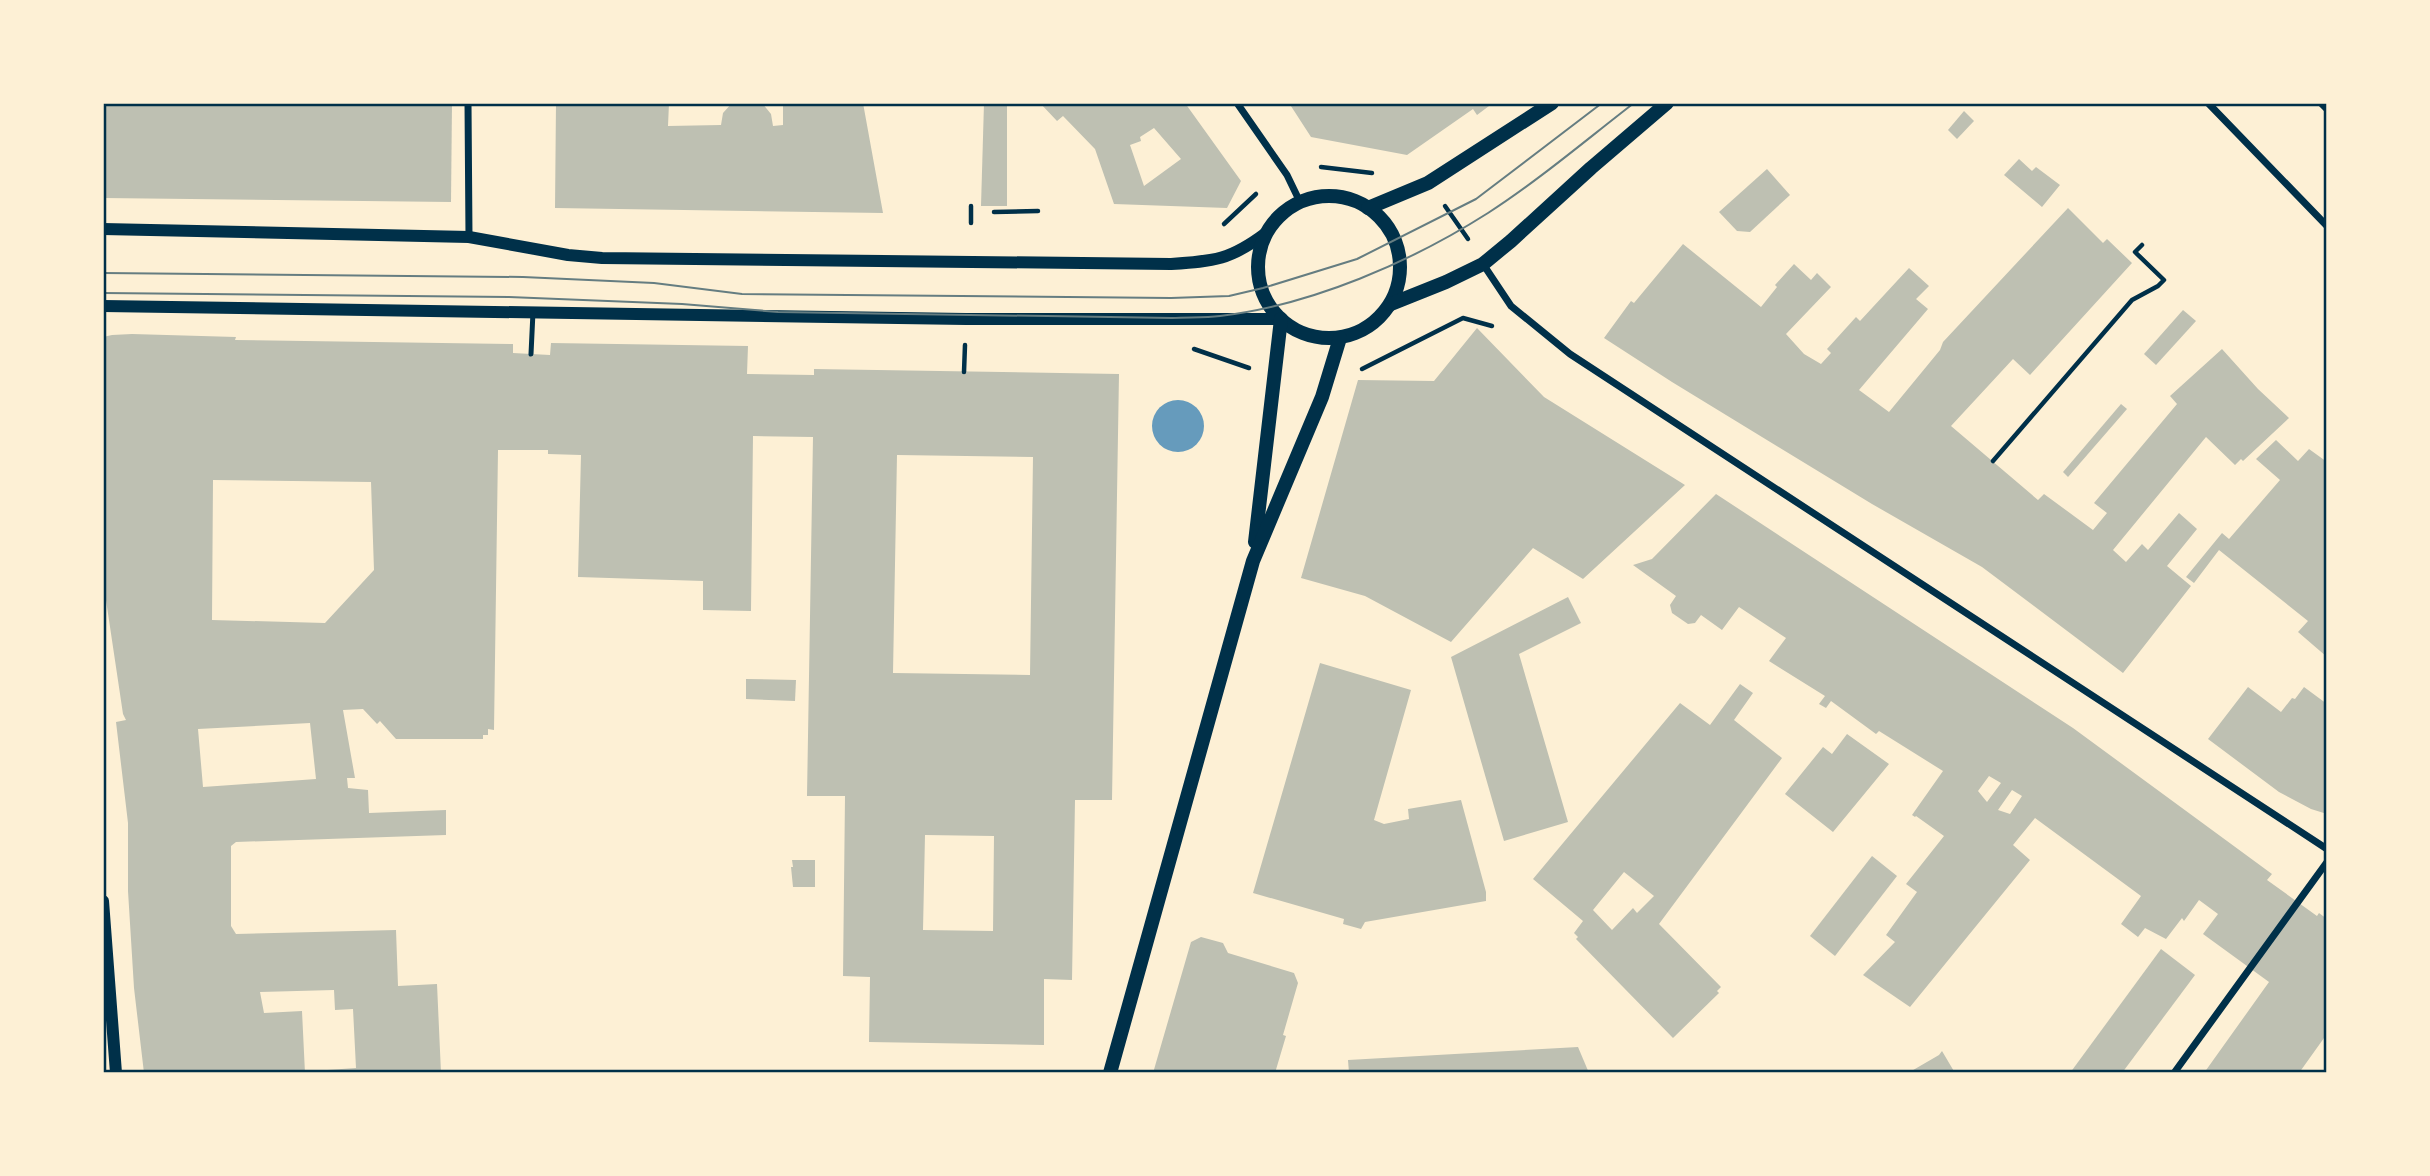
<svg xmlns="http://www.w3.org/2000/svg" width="2430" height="1176" viewBox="0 0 2430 1176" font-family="Arial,sans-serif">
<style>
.water{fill:#669bbc}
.building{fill:#bec0b2;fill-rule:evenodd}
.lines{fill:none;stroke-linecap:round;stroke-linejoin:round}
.path{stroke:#003049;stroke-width:4.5}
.service{stroke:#003049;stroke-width:5}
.minor{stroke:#003049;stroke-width:7}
.tertiary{stroke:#003049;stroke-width:12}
.secondary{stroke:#003049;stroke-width:14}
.tram{stroke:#657d81;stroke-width:2}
.neatline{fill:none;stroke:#003049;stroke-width:2.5}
</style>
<rect width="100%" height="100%" fill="#fdf0d5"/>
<!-- water -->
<circle class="water" cx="1178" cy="426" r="26"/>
<!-- building -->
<g class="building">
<path d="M103,103h349l-1,99 -348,-4z"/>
<path d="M556,103h113l-1,23 53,-1 2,-12 9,-10h30l9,11 2,12 10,-1v-22h80l20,110 -328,-5z"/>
<path d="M984,103h23v103h-26z"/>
<path d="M1040,103h145l56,78 -14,27 -113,-4 -19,-55 -32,-33 -6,5zM1154,128l27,31 -37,27 -14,-41 11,-4 -1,-4z"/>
<path d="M1289,103h204l-16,12 -4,-6 -66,46 -96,-18z"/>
<path d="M1964,111l10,10 -17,18 -9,-9z"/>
<path d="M2019,159l13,12 4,-4 24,18 -18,22 -38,-32z"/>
<path d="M1767,169l23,26 -40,37 -13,-1 -18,-19z"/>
<path d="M2068,208l35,35 4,-4 25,24 -102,112 -17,-16 -62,67 87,74 6,-6 49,36 14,-17 -13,-10 83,-99 -7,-8 52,-47 36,40 31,29 -46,43 -2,-2 -6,6 -29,-28 -93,113 13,12 16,-18 6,6 31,-37 18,16 -30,37 24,20 -68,87 -141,-106 -110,-63 -200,-122 -68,-44 27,-37 3,2 49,-59 78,63 16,-20 -2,-2 19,-21 17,16 6,-7 14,14 -45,47 18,20 17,10 10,-11 -4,-4 29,-32 4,4 49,-53 20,18 -13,13 12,10 -69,81 30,22 51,-62 3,-8z"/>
<path d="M2183,310l13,11 -40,44 -12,-11z"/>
<path d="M1477,328l67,69 141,88 -102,94 -50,-31 -82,94 -86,-46 -64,-18 57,-198 76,1z"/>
<path d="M132,334l104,3 -1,3 278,4v9l37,2 1,-12 197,3 -1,28 67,1v-6l305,5 -7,426h-37l-3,180 -28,-1v66l-175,-3 1,-65 -27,-1 2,-180h-38l6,-359 -60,-1 -2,175 -48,-1v-29l-125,-4 3,-122 -33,-1v-4h-50l-4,280 -6,-1v6h-5v4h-87l-16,-18 -3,3 -14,-15 -20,1 12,68h-8l1,10 20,2 1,23 77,-3v25l-210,7 -5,4v80l5,8 160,-4 2,56 39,-2 4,89h-128v-2l43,-3 -3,-59 -18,1 -1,-20 -74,2 4,21 38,-2 3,62h-161l-10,-85 -6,-97v-68l-12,-101 10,-2 -3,-6 -20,-134v-243l9,-2zM897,455l136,2 -3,218 -137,-2zM213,480l158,2 3,88 -49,53 -113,-3zM310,723l6,56 -113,8 -5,-58zM925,835l69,1 -1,95 -70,-1z"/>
<path d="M2121,404l6,5 -59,68 -5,-5z"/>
<path d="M2276,440l22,21 11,-12 18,13v195l-29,-25 10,-11 -89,-71 -25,33 -8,-6 36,-44 7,6 51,-59 -24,-21z"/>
<path d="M1716,494l357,234 199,146 -5,6 50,36 2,-3 8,6v121l-3,-2 -25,35h-95l65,-91 -66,-48 15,-20 -19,-14 -15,21 -2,-3 -16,21 -21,-11 -7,9 -17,-13 20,-28 -106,-78 -22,27 17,15 -120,147 -47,-32 32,-33 -9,-7 31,-43 -11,-8 38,-48 -28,-20 -1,1 -3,-2 31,-44 -64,-40 -3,3 -45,-33 -5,7 -7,-4 6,-8 -56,-35 17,-23 -47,-31 -17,23 -21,-15 -6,8 -7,1 -16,-11 -2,-8 6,-9 -43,-31 19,-6zM1989,776l12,7 -14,19 -9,-11zM2012,790l10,6 -12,18 -12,-4z"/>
<path d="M1568,597l13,26 -62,31 49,168 -64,19 -53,-184z"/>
<path d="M1320,663l91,27 -37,130 10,4 25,-5 -1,-10 53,-9 25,92v9l-121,21 -4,7 -18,-5 1,-5 -91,-26z"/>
<path d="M746,679l50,1 -1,21 -49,-2z"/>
<path d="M1740,684l13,9 -19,27 48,38 -123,166 62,63 -4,4 2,2 -46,45 -97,-99 2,-2 -4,-4 9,-12 -50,-42 147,-176 30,22zM1624,872l30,24 -17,17 -4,-5 -21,22 -19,-20z"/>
<path d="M2248,687l33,25 11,-14 3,1 9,-12 23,17v110l-16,-5 -32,-17 -71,-53z"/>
<path d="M1847,734l42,30 -56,68 -48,-38 38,-47 9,7z"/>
<path d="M1872,856l25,20 -62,80 -25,-20z"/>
<path d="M792,860h23v27h-22l-2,-20h2z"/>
<path d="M1201,937l22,6 5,10 66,20 4,10 -15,52 3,1 -11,37h-122l38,-131z"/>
<path d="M2161,949l34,26 -73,98h-52z"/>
<path d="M1578,1047l11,26h-240l-1,-13z"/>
<path d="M1942,1051l13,22h-47l31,-18z"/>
</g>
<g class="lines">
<!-- path -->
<g class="path">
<path d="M2319,103l8,8"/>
<path d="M1321,167l51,6"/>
<path d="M971,206v17"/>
<path d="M1445,206l23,33"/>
<path d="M994,212l44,-1"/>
<path d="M1224,224l32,-30"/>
<path d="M1194,349l55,19"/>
<path d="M1362,369l101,-51 29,8"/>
<path d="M964,372l1,-27"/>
<path d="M1993,461l139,-161 26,-14 6,-6 -29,-28 7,-7"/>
</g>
<!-- service -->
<path class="service" d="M531,354l2,-42"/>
<!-- minor -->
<g class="minor">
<path d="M468,103l1,134"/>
<path d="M1237,103l50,72 13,27"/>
<path d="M2208,103l119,123"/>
<path d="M1483,264l28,42 59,48 757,495"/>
<path d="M2174,1073l153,-211"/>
</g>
<!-- tertiary -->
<g class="tertiary">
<path d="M103,229l366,8 99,18 34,3 569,6c44,-3 59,-4 95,-31"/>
<path d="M103,306l863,13h315"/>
<path d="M103,901l13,172"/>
</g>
<!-- secondary -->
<g class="secondary">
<circle cx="1329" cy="267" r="71"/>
<path d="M1368,208l60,-25 124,-80"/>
<path d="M1391,304l55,-22 37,-18 28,-23 80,-73 76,-65"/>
<path d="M1255,542l26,-223"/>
<path d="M1110,1073l143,-512 69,-164 18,-59"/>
</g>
<!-- tram -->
<g class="tram">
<path d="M103,273l420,4 131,6 88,11 429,4 58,-2 34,-8 94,-29 119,-60 126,-96"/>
<path d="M103,293l406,4 173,7 96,8 394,6c16,-1 32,0 48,-2 92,-11 191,-54 268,-103 51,-33 98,-73 146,-110"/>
</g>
</g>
<!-- border -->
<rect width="2430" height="1176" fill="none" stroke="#fdf0d5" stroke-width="210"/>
<rect x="105" y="105" width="2220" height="966" class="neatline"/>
</svg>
